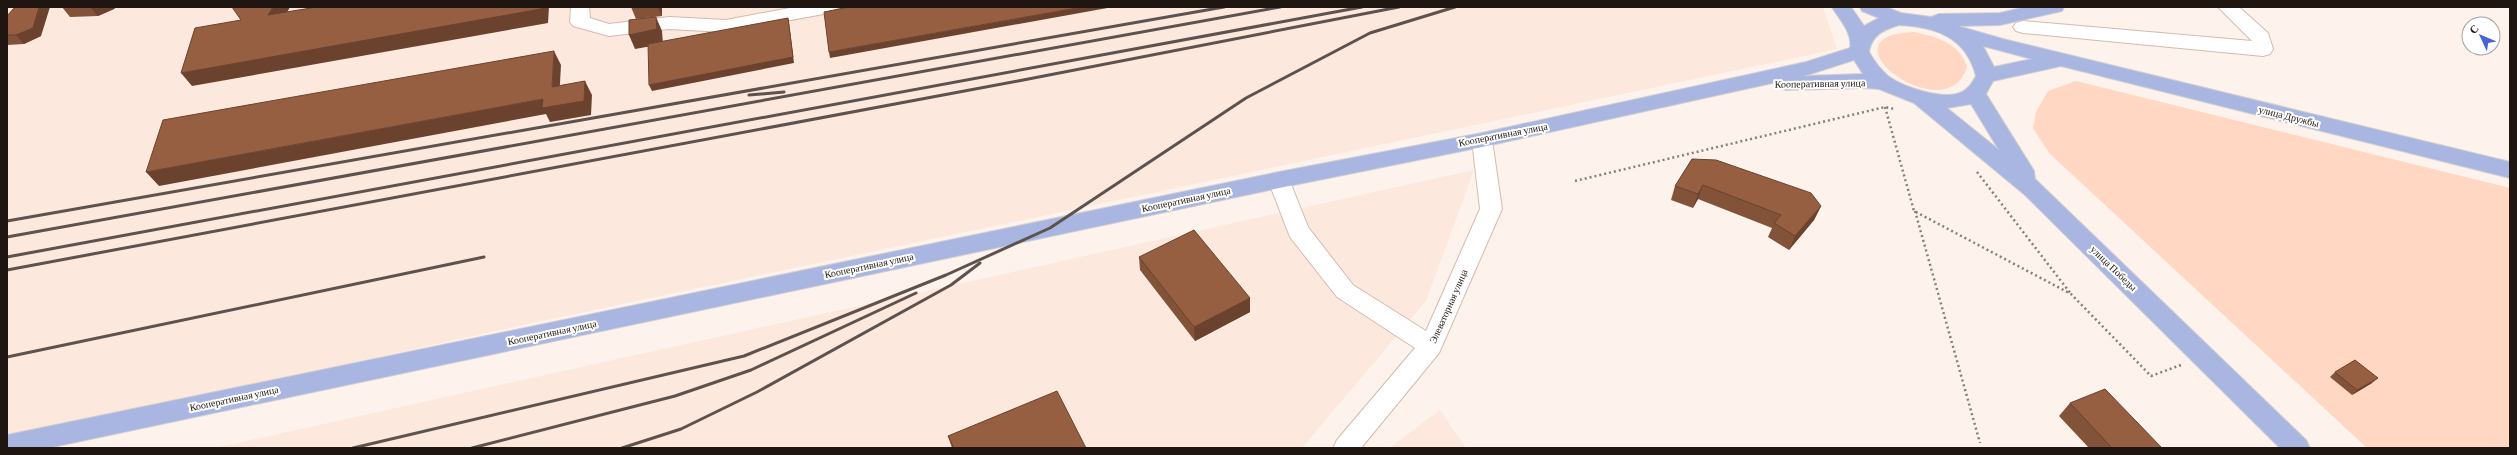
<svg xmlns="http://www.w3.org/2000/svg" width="2517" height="455" viewBox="0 0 2517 455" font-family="'Crimson Pro',serif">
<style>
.built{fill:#fde8dd}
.green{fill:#ffd7c3}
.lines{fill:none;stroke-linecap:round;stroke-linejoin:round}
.minor-casing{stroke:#d5baad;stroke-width:2}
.major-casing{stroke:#d2d0cf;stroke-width:2}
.path{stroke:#887e79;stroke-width:2.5;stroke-dasharray:2 3;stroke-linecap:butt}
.minor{fill:#fff;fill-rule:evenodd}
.major{fill:#a9b6e1;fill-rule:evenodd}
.rail{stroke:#5d524e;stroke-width:3}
.wall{fill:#825239}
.shaded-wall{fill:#6a422e}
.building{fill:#975f42;stroke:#6a422e}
.labels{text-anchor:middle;stroke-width:4;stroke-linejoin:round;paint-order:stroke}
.street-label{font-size:10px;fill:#1f1511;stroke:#fff}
</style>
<rect width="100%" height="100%" fill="#fdf2ec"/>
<!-- built -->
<g class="built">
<path d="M7,7h1816l14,42 -1300,273 -530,116z"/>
<path d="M1474,170l-48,131 -124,147h-1087z"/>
<path d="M1440,410l26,38h-77z"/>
</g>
<!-- green -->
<g class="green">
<path d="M1913,32c22,4 47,11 54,35 -20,66 -151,-31 -54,-35z"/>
<path d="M2076,81l434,107v260h-143l-318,-295 -16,-25 3,-16 12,-21z"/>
</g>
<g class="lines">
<defs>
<g id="minor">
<path d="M571,7h18l1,11 19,6 60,-7 57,3 69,-13h43l-2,4 -7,2 -103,19 -57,-3 -60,7 -36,-10 -3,-4z"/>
<path d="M2218,7h21l29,26 5,16 -3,5 -7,2 -240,-23 -7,-2 -3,-4 3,-4 7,-2 229,20z"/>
<path d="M1482,133l7,2 3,5 10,69 -63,144 -78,95h-28l4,-8 78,-92 -78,-51 -47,-60 -22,-57 3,-6 8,-2 8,2 21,53 45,58 73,46 54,-122 -8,-69 3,-5z"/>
</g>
<path id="major" d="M1832,7h19l13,19 15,-8 -17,-7 -2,-4h26l15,6 30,4 8,-3 61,-1 26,-6h38l-2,4 -62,14 -42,1 45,13 507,123v16l-449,-112 -68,15 -7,13 48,77 1,8 271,261 4,8h-30l-255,-253 -111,-92 -35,-14 -13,-1 -80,2 -7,-2 -2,-6 -295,65 -203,41 -1231,260h-41v-13l1272,-263 203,-39 324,-71 44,-14c3,-15 -11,-29 -18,-41zM1899,25c37,2 67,12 77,51 -4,7 -7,12 -14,16 -18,9 -59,-5 -74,-16 -8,-7 -14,-15 -19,-24 3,-17 14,-22 30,-27zM1983,46l49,13 -38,8zM1854,60l9,14 -59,2zM1971,104l28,46 -52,-42z"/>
</defs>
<!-- minor casing -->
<use href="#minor" class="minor-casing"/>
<!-- major casing -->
<use href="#major" class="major-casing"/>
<!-- path -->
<g class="path">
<path d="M1885,107l29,104 157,83 80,82 30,-11"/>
<path d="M1977,172l94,122"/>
<path d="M1575,181l310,-74 9,2"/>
<path d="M1915,211l65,232"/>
</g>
<!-- minor -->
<use href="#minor" class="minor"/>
<!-- major -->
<use href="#major" class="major"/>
<!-- rail -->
<g class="rail">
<path d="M749,95l35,-3"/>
<path d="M7,221l1217,-214"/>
<path d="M7,237l1273,-230"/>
<path d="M7,257l1355,-250"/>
<path d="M7,270l1011,-189 381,-74"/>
<path d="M7,357l477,-100"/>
<path d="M353,448l391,-92 202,-81 104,-47 196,-130 124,-65 85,-26"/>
<path d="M472,448l203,-52 76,-26 165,-77"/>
<path d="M622,448l59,-19 76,-37 194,-107 29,-22"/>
</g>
</g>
<!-- wall -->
<g class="wall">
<path d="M62,7h54l-2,2 -16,7 -28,1z"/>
<path d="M631,7h31v9l-26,3z"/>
<path d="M7,16l34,20 -17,8 -17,1z"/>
<path d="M1692,159l129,47 -7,14 -25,30 -21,-13 4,-9 -74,-29 -5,9 -22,-8 4,-14z"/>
<path d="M1139,257l111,41v14l-55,29 -55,-71z"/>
<path d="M2335,372l37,11 -20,12 -22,-18z"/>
<path d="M2070,403l92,45h-73l-30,-32z"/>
<path d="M948,436l138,12h-134z"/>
</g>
<!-- shaded-wall -->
<g class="shaded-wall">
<path d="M39,7h11l-9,29 -17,8 -8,-9z"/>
<path d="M90,7h26l-2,2 -16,7z"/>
<path d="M273,7h17l-12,22 -10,-14z"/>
<path d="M541,7h8l-1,16 -356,63 -11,-13z"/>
<path d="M658,7h4v9z"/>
<path d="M1082,7h31l-283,51 -1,-6z"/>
<path d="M656,17l6,14 1,13 -28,5 -6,-14z"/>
<path d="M788,18l1,5 5,40 -142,28 -3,-6z"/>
<path d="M554,51l7,14 -2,36 -7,-14z"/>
<path d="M585,81l7,14 -1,20 -41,7 -4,-8 -387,72 -13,-14 397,-73z"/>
<path d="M1703,185l-5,14 -5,9 5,-14z"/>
<path d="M1821,206l-7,14 -25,30 6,-14z"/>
<path d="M1250,298v14l-55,29 -1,-14z"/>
<path d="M2378,378l-6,5 -20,12 5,-5z"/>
</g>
<!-- building -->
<g class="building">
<path d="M15,7h24l-6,21 -17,7h-9v-19z"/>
<path d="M232,7h41l-5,8 49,-8h224v2l-360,64 14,-45 46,-8z"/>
<path d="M849,7h233l-253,45 -5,-40z"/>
<path d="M656,17l1,12 -28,6v-15z"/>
<path d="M788,18l5,39 -144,28 -1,-41z"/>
<path d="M554,51l-2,36 33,-6 -1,20 -42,7 1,-9 -397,73 17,-52z"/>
<path d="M1692,159l24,1 95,33 10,13 -26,30 -21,-13 7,-8 -78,-30 -5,9 -23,-8z"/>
<path d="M1194,230l56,68 -56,29 -55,-70z"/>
<path d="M2355,360l23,18 -21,12 -22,-18z"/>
<path d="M2105,389l57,59h-50l-42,-45z"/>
<path d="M1057,391l29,57h-132l-6,-12z"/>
</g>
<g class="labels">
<!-- street labels -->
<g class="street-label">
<text transform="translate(1820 83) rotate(-1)" y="4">Кооперативная улица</text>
<text transform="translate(2289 116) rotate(14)" y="4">улица Дружбы</text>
<text transform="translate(1503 134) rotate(-11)" y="4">Кооперативная улица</text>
<text transform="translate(1186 199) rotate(-12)" y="4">Кооперативная улица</text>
<text transform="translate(869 265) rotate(-12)" y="4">Кооперативная улица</text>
<text transform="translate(2114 268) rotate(44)" y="4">улица Победы</text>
<text transform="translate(1448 306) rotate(-66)" y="4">Элеваторная улица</text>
<text transform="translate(552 332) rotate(-12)" y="4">Кооперативная улица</text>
<text transform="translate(234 398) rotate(-12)" y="4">Кооперативная улица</text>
</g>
</g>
<!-- border -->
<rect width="2517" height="455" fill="none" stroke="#1f1511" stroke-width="16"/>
<!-- north arrow -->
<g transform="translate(2481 36) rotate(314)"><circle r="19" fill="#ffffff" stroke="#a5a1a0"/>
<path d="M0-3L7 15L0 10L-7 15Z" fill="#4962d6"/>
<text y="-6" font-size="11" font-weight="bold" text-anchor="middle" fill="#1f1511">С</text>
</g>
</svg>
